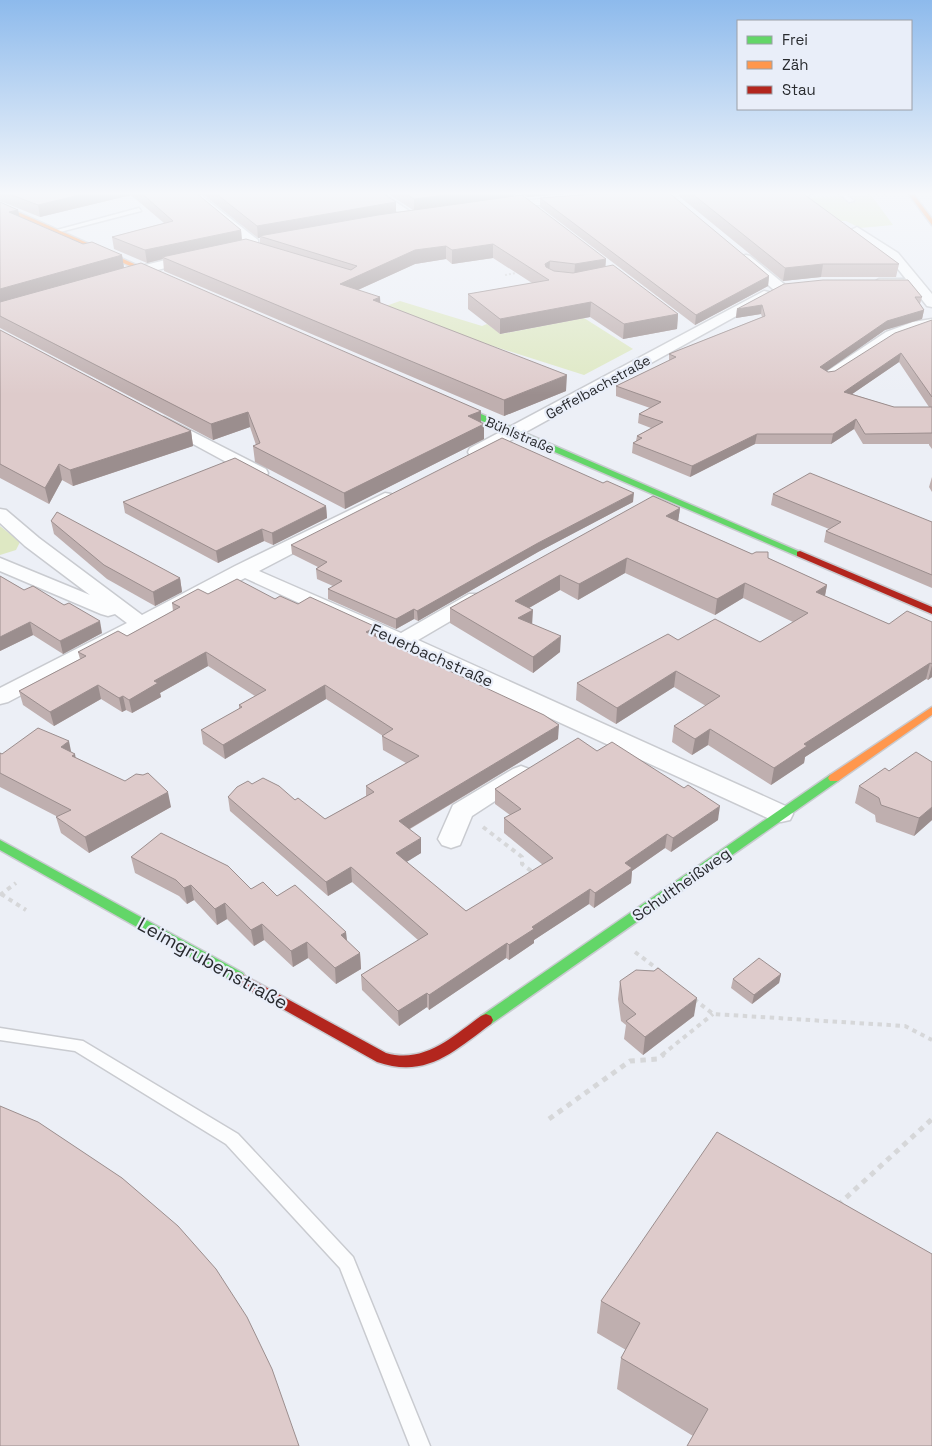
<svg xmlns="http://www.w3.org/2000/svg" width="932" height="1446" viewBox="0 0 932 1446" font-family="'Space Grotesk',sans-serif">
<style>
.green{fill:#dee8c3}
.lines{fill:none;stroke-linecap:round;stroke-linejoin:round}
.lane-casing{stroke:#c9cbd0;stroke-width:3}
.street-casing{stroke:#c9cbd0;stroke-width:3}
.fast-casing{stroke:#c9cbd0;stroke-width:3}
.slow-casing{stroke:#c9cbd0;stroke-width:3}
.jam-casing{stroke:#c9cbd0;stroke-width:3}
.path-far2{stroke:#d6d7d9;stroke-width:2;stroke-dasharray:2 2;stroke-linecap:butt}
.path-far1{stroke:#d6d7d9;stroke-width:4;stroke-dasharray:4.5 4.5;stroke-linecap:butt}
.path{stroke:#d6d7d9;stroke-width:5;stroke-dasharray:5.5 5.5;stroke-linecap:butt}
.lane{fill:#fcfdfe;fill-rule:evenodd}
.street{fill:#fcfdfe;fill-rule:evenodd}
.fast{fill:#63d668;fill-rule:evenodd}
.slow{fill:#ff974d;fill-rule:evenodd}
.jam{fill:#b3261e;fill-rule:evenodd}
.wall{fill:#bfafaf;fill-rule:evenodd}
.shaded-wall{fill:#9b8e8e}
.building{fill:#decbcb;stroke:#9b8e8e}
.labels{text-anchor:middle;stroke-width:4.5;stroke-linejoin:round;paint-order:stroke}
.far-street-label{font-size:14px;fill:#292b2f;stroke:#e9eef9}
.street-label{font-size:16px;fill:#292b2f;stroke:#e9eef9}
.near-street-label{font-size:19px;fill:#292b2f;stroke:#e9eef9}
</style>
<rect width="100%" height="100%" fill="#eceff6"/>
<!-- green -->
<g class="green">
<path d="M871,195l22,30 -33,3 -14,-7h-13l-29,-23z"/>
<path d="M352,301l34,5 14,-5 82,25 5,-2 14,10 83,-16 49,31 -49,26z"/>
<path d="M0,526l20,16 -4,8 -16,5z"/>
</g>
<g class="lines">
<defs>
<g id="lane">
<path d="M806,192h5l1,1 -3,2z"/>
<path d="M837,192h6l11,9 -5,1z"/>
<path d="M139,208l2,3 -85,22 -3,-2z"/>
<path d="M0,1028l83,13 155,93 115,123 77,189h-20l-70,-178 -114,-124 -151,-93 -75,-11z"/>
</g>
<g id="street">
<path d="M185,192h12l61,48v6h-8z"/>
<path d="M368,192h13l37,25 -2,2h-8z"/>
<path d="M687,192l-5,3 -43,3 -5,-3 3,-3z"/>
<path d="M572,197l5,3 -1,2 -75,6 -6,-3 6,-3z"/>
<path d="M857,227l41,26 34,41v13l-5,-1 -15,-19 -38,-1 -1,-3 6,-4h27l-16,-20 -37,-27 -2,-2z"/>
<path d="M194,253l4,1 2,3 -2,3 -57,14 -6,-4 2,-3z"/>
<path d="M746,255l4,1 34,28 1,3 -1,3h-10l-32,-28 -2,-3 2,-3z"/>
<path d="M764,291l5,1 2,3 -2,3 -287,158h-12l-2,-4 2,-4z"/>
<path d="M932,319v8c-38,6 -68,31 -100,52l-5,1 -7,-4 66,-44 27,-10z"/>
<path d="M164,417l102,52 2,4 -2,4h-12l-96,-52 -2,-3 2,-3z"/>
<path d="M385,493l6,1 3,4 -3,4 -132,69 142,62 68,-39h14l3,4 -3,4 -65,38 372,168 3,6 -3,6 -9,2 -9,-2 -527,-242 -237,124 -8,2v-16l127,-65 -12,-9 -7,2 -7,-2 -101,-43v-13l90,37 -65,-49 -25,-23v-14l6,1 33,28 103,77 93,-49z"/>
<path d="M521,766l8,3 4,5 -4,5 -57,37 -12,29 -9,3 -9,-3 -4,-6 15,-34 60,-36z"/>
</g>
<g id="fast">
<path d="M445,401h6l354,153 -2,2h-6l-352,-151z"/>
<path d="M834,774l6,4 -2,3 -347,243 -5,2 -5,-2 -2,-4 2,-4 349,-241z"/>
<path d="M0,840l243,133 2,4 -2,4 -5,1 -5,-1 -233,-131z"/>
</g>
<g id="slow">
<path d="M907,192h5l20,27v6z"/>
<path d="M0,204l170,76 1,1 -5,1 -166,-74z"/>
<path d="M932,707v8l-94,66h-8l-2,-3 2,-3z"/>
</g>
<g id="jam">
<path d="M800,551l132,56v7l-135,-58v-4z"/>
<path d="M238,972l148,81c38,11 66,-16 95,-37l5,-2 5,2 2,4 -2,4c-38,28 -65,55 -114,38l-144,-81 -2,-4 2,-4z"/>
</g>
</defs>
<!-- lane casing -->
<use href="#lane" class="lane-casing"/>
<!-- street casing -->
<use href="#street" class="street-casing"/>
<!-- fast casing -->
<use href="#fast" class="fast-casing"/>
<!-- slow casing -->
<use href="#slow" class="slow-casing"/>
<!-- jam casing -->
<use href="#jam" class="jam-casing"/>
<!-- path-far2 -->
<g class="path-far2">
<path d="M865,193l3,2h23"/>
<path d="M505,275l11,-2"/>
</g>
<!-- path-far1 -->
<g class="path-far1">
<path d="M483,827l39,30v7l12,9"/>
<path d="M1,894l25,16"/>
<path d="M0,895l16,-12"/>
<path d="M635,952l25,19"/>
<path d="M694,999l19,15 192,12 27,14"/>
<path d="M662,1055l51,-41"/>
</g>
<!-- path -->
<g class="path">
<path d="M549,1119l81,-58 28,-2 6,-5"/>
<path d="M838,1205l94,-86"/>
</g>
<!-- lane -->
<use href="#lane" class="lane"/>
<!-- street -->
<use href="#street" class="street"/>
<!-- fast -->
<use href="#fast" class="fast"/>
<!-- slow -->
<use href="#slow" class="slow"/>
<!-- jam -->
<use href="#jam" class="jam"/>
</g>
<!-- wall -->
<g class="wall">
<path d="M0,192h195l46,38 1,10 18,3v-5h-2l-58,-46h181l15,10v10l17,-2 -28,-18h206l-64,5 -8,-4 -5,2 -1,2 93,62 -1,7 73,48 -1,15 -54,10 -33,-22 -90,17 -32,-25v-15l64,-11 -39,-25 -41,6 -6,-5 -31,5 -57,26 23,13 185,88 -62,25 -340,-145 -1,-12 -16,4 -33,-14 -2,-12 52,-14 -33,-28 -91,22 -40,-16z"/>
<path d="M680,192h121l98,72 -3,13h-75l-38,4 -103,-84z"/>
<path d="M540,198l229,78 -1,10 -73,39 -155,-118z"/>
<path d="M0,202l18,8 1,7 64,27 39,11 2,13 357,143v12l3,16 -139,70 -90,-47 -2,-16 3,-1 -6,-18 -37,13 -213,-112z"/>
<path d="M784,284l138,13 -2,7 4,6 -2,9 -37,11 -59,41 2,1 7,-1 97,-51v129l-3,-4v-1h-66l-9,-15 -23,15h-76l-65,33 -58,-24 1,-10 3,-2 1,-5 14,-8 -13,-5 1,-9 11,-6 -34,-12v-10l53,-25v-7l93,-37 -1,-3 -25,4 1,-9zM899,362l30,45h-35l-42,-13z"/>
<path d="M0,330l191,101 2,15 -120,40 -11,-6 -13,24 -49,-26z"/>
<path d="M932,477v15l-3,-5z"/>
<path d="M773,494l159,28v66l-108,-46 2,-11 3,-2 -58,-24z"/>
<path d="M123,502l203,4 1,12 -54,27 -9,-4 -46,22 -93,-50z"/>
<path d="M633,502l-95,50 -120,69 -4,-2 -18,10 -68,-30v-10l5,-3 -16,-7 -1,-10 2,-2 -26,-13 -1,-9z"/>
<path d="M680,508l-2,13 74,33 16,4 59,27 -2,11 64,28 43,-2v55l-4,3 -2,-1 -121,78 -1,6 -33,22 -63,-40 -16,10 -20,-13 2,-16 32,-20 -32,-19 -58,37 -40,-24 1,-17 101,-43 82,2 33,-20 -50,-24 -28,17 -90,-42 -47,27 -18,-10 -31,18 3,16 28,28 -27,21 -83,-50v-15z"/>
<path d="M51,521l129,57 2,14 -27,14 -48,-27 -53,-45z"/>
<path d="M0,576l24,14 78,43 -39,21 -30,-19 -33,16z"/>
<path d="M208,594l67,5 23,5 78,23v10l182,102 -148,90 11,24 -15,9 60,49 77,-46 -39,-32v-15l6,-3 -15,-11v-15l102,-38 121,69 -47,32 -6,-4 -33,23 -1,12 -37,25 -5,-4 -55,36v3l-25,17 -3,-2 -77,52 -2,-3 -28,19 -37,-36 -1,-15 57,-35 -66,-58 -24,14 -98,-85 -2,-14 24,-13 43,16 30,19 41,-23v-10l40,-23 -23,-13 -1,-14h1l-57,-37 -101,60 -22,-15 -2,-14 38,-21v-4l16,-9 -47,-30 -48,27 1,4 -29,16 -6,-3 -4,2 -21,-13 -47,27 -31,-21 -4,-14 61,-32 -2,-7 49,-16 46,-25 -1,-8z"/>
<path d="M0,753l2,1 70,-1 3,4 96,50 -82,46 -28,-20 -5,-16h2l-58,-30z"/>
<path d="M889,771l43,49 -18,16 -38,-14 -1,-7 -20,-12 4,-17z"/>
<path d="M131,857l146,39 70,45 13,12 1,16 -25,15 -28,-26 -15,9 -29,-27 -10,6 -27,-27 -10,6 -23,-25 -7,4 -8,-8 -44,-23z"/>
<path d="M781,974l-2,9 -27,21 -21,-16 2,-9z"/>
<path d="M620,981l74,35 -51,39 -19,-16 2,-14 -5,-4 -3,-22z"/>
<path d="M932,1254l-239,182 -76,-47 4,-31 5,-8 -29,-17 4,-32z"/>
</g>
<!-- shaded-wall -->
<g class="shaded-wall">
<path d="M92,192h39v3l-91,22 -2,-12z"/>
<path d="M470,192h49v1l-5,2 -1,3 -99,13v-12z"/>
<path d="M528,192h63l-64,5z"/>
<path d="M396,202v12l-137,22 1,2h-2l-1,-12z"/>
<path d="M18,210l3,12 -12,-10z"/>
<path d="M241,230l1,12 -80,15 1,2 -16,4 -2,-13z"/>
<path d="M493,244v14l-41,6v-14z"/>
<path d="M446,246v13l-31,5 -75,34v-14l75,-34z"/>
<path d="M122,255l2,13 -124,35v-14z"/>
<path d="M606,259l-1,14 -31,5 1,-14z"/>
<path d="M550,261l-1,14 -4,2v-13z"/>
<path d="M823,264l-2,13 -38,4 2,-13z"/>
<path d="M769,276l-1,10 -73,39 1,-10z"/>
<path d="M380,297l1,15 -8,-12z"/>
<path d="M591,302l-1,15 -90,17v-15z"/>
<path d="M762,305l-1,9 -25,4 1,-9z"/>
<path d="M924,310l-2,9 -37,11 -67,47 2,-10 67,-46z"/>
<path d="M678,314l-1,15 -54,10 1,-15z"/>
<path d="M901,353l-2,9 -57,39 2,-9z"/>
<path d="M567,375l-1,16 -62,25v-16z"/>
<path d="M481,411v15l3,-2v15l-139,70 -1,-16 124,-77z"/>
<path d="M248,412l2,15 -37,13 -2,-16z"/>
<path d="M856,419l-2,10 -23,15 2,-10z"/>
<path d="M191,431l2,15 -120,40 -3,-16z"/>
<path d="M757,434l-2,10 -65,33 2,-11z"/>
<path d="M59,464l3,16 -13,24 -4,-16z"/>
<path d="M634,493l-1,9 -95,50 -120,69 -1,-10 121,-68z"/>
<path d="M326,506l1,12 -54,27 -1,-12z"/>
<path d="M680,508l-2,14 -12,-6z"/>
<path d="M262,529l2,12 -46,22 -2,-12z"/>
<path d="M627,558l-2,15 -47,27 1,-16z"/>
<path d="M560,575v15l-45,26v-15z"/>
<path d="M180,578l2,14 -27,14 -2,-14z"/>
<path d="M745,583l-2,15 -28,17 2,-16z"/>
<path d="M827,585l-3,15 -8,-8z"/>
<path d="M414,609v10l-18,10v-10z"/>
<path d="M533,610l-1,16 -14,-8z"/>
<path d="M100,621l2,12 -39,21 -3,-13z"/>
<path d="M30,622l3,13 -33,16v-14z"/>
<path d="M376,627v13l-10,-8z"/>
<path d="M561,636l-1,16 -27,21v-16z"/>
<path d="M206,652l2,14 -48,27 1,4 -29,16 -3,-13 25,-19z"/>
<path d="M930,663l-4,16 -121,78 -1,6 -33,22 3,-17 30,-24z"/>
<path d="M932,665v12l-4,3z"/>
<path d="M676,671l-2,16 -58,37 1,-16z"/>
<path d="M98,685l3,14 -47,27 -4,-14z"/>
<path d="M325,685l1,14 -101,60 -2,-14z"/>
<path d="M123,696l3,14 -4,2 -3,-14z"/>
<path d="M559,725l-1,14 -159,96v-14z"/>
<path d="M710,729l-2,16 -16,10 3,-16z"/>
<path d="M69,741l3,15 3,-2 3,16 -17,-23z"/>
<path d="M168,792l3,15 -82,46 -4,-16z"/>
<path d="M720,806l-2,14 -47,32 2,-14z"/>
<path d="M932,807v13l-18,16 5,-18z"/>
<path d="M667,834l-2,14 -33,23 -1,12 -37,25 1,-15 30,-30z"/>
<path d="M421,838v15l-24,15 -1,-15z"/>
<path d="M351,867l1,15 -24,14 -2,-14z"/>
<path d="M191,885l3,15 -7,4 -3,-16z"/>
<path d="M590,889l-1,15 -55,36v3l-25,17v-15l23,-18z"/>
<path d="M225,903l2,16 -10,6 -2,-16z"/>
<path d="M262,924l2,16 -10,6 -3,-16z"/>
<path d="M346,932l2,16 -7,-13z"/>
<path d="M307,942l1,16 -15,9 -2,-16z"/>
<path d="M507,943l-1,15 -77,52v-15z"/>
<path d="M360,953l1,16 -25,15 -1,-16z"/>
<path d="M781,974l-2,9 -27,21 2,-9z"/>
<path d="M427,993v14l-28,19 -1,-15z"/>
<path d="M697,998l-3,18 -51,39 2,-18z"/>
</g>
<!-- building -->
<g class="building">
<path d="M4,192h88l-54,13z"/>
<path d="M140,192h55l46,38 -96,20 -33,-13 61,-16z"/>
<path d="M214,192h167l15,10 -139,24z"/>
<path d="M403,192h67l-56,7z"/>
<path d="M623,192h45l101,84 -73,39 -156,-117z"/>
<path d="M690,192h111l98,72h-76l-38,4z"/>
<path d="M522,195l84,64 -31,5 -25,-3 -5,3 1,3 8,4 19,2 40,-8 65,49 -54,10 -33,-22 -91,17 -32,-25 81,-14 -56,-36 -41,6 -6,-4 -31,4 -75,34 40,13 -7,3 194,75 -63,25 -342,-143 84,-18 105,31 6,-4 -98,-30 119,-21z"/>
<path d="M0,202l18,8 -9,2 74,32 9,-2 30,13 -122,34z"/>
<path d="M141,263l340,148 -13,5 16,8 -140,69 -91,-47 7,-3 -12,-31 -37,12 -211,-108v-14z"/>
<path d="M823,280h85l14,17h-7l9,13 -37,11 -67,46 8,5 7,-1 60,-38 37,-13v77l-31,-44 -57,39 50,15h38v26l-67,1 -9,-15 -23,15h-76l-65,32 -59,-23 9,-5 -5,-2 26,-14 -24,-8 22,-12 -45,-16 60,-29 -7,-3 96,-38 -3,-11 -25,4 47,-25z"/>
<path d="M0,330l191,101 -121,39 -11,-6 -14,24 -45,-24z"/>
<path d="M502,438l101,45 4,-2 27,12 -96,50 -121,68 -3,-2 -18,10 -68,-30 14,-8 -26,-12 11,-7 -36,-17z"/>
<path d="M235,458l91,48 -54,27 -10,-4 -46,22 -93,-49z"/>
<path d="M810,473l122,49v53l-106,-44 15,-9 -68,-28z"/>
<path d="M653,496l27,12 -14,8 86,38 4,-2h12v6l59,27 -11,7 73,32 18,-13 25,11v42l-2,-1 -126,81 3,2 -33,22 -64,-39 -15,10 -21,-13 46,-30 -44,-25 -59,37 -40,-25 91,-49 10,6 37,-21 45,23 48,-29 -63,-30 -28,16 -90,-41 -48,26 -19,-9 -45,26 18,9 -15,8 43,18 -28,21 -83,-49z"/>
<path d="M57,512l123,66 -27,14 -49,-27 -53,-44z"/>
<path d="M0,576l24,14 9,-4 31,19 5,-2 31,18 -40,20 -30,-19 -30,15z"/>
<path d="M237,579l38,20 5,-3 18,8 12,-7 66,30 -10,5 178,83 15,10 -160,96 22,17 -25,15 70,58 87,-53 -49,-40 17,-9 -26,-20 83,-51 19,13 15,-9 72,46 4,-3 32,21 -47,32 -6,-4 -42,29 7,5 -37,25 -5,-4 -58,38 2,2 -25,16 -2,-2 -78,52 -2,-2 -29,18 -37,-36 67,-41 -77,-67 -25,15 -98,-85 9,-10 11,-6 4,3 11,-6 16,8 16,14 3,-2 27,21 49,-27 -8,-6 53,-30 -37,-20 11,-7 -68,-44 -102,60 -22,-15 41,-23 -3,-2 27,-15 -60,-38 -52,29 4,2 -29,17 -6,-4 -4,2 -21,-13 -48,27 -31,-21 67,-35 -8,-4 40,-21 9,5 53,-29 -8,-4 26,-14 10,5z"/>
<path d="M38,728l31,13 -8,6 14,7 -3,2 53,25 11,-7 7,1 5,-2 20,19 -83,45 -29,-20 15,-7 -71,-37v-20l2,1z"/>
<path d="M916,752l16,10v45l-13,11 -38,-13 -2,-7 -20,-12 26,-18 4,3z"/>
<path d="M161,833l67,33 23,23 12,-7 14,14 18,-11 51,47 -5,3 19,18 -25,15 -28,-26 -16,9 -29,-27 -11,6 -26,-27 -10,6 -24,-24 -7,3 -8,-8 -45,-23z"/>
<path d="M759,958l22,16 -27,21 -21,-16z"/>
<path d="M658,968l39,30 -52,39 -19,-16 10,-7 -13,-11 -3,-22 16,-11 18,1z"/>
<path d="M0,1106l38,16 84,56 56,48 38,43 31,48 25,52 27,77h-299z"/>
<path d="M717,1132l215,122v192h-245l21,-37 -87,-51 19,-35 -39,-22z"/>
</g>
<!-- sky -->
<linearGradient id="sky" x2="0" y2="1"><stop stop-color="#8dbaec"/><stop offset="0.49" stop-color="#f6f8fb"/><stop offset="1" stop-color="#f6f8fb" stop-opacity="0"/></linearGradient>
<rect width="932" height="395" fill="url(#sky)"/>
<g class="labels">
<!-- far-street labels -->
<g class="far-street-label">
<text transform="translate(598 387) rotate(-29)" y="5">Geffelbachstraße</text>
<text transform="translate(520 435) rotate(23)" y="5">Bühlstraße</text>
</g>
<!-- street labels -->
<g class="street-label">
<text transform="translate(432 655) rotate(24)" y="6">Feuerbachstraße</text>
<text transform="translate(681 884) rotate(-35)" y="6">Schultheißweg</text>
</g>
<!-- near-street labels -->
<g class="near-street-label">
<text transform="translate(213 963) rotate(29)" y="7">Leimgrubenstraße</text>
</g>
</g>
<!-- legend -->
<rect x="737" y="20" width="175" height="90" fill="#e9eef9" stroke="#9ca0a8"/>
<rect x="747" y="36" width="25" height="8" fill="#63d668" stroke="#9ca0a8"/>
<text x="782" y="45" font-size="15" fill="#292b2f">Frei</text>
<rect x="747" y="61" width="25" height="8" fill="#ff974d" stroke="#9ca0a8"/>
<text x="782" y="70" font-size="15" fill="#292b2f">Zäh</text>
<rect x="747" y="86" width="25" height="8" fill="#b3261e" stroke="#9ca0a8"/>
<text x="782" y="95" font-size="15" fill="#292b2f">Stau</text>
</svg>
